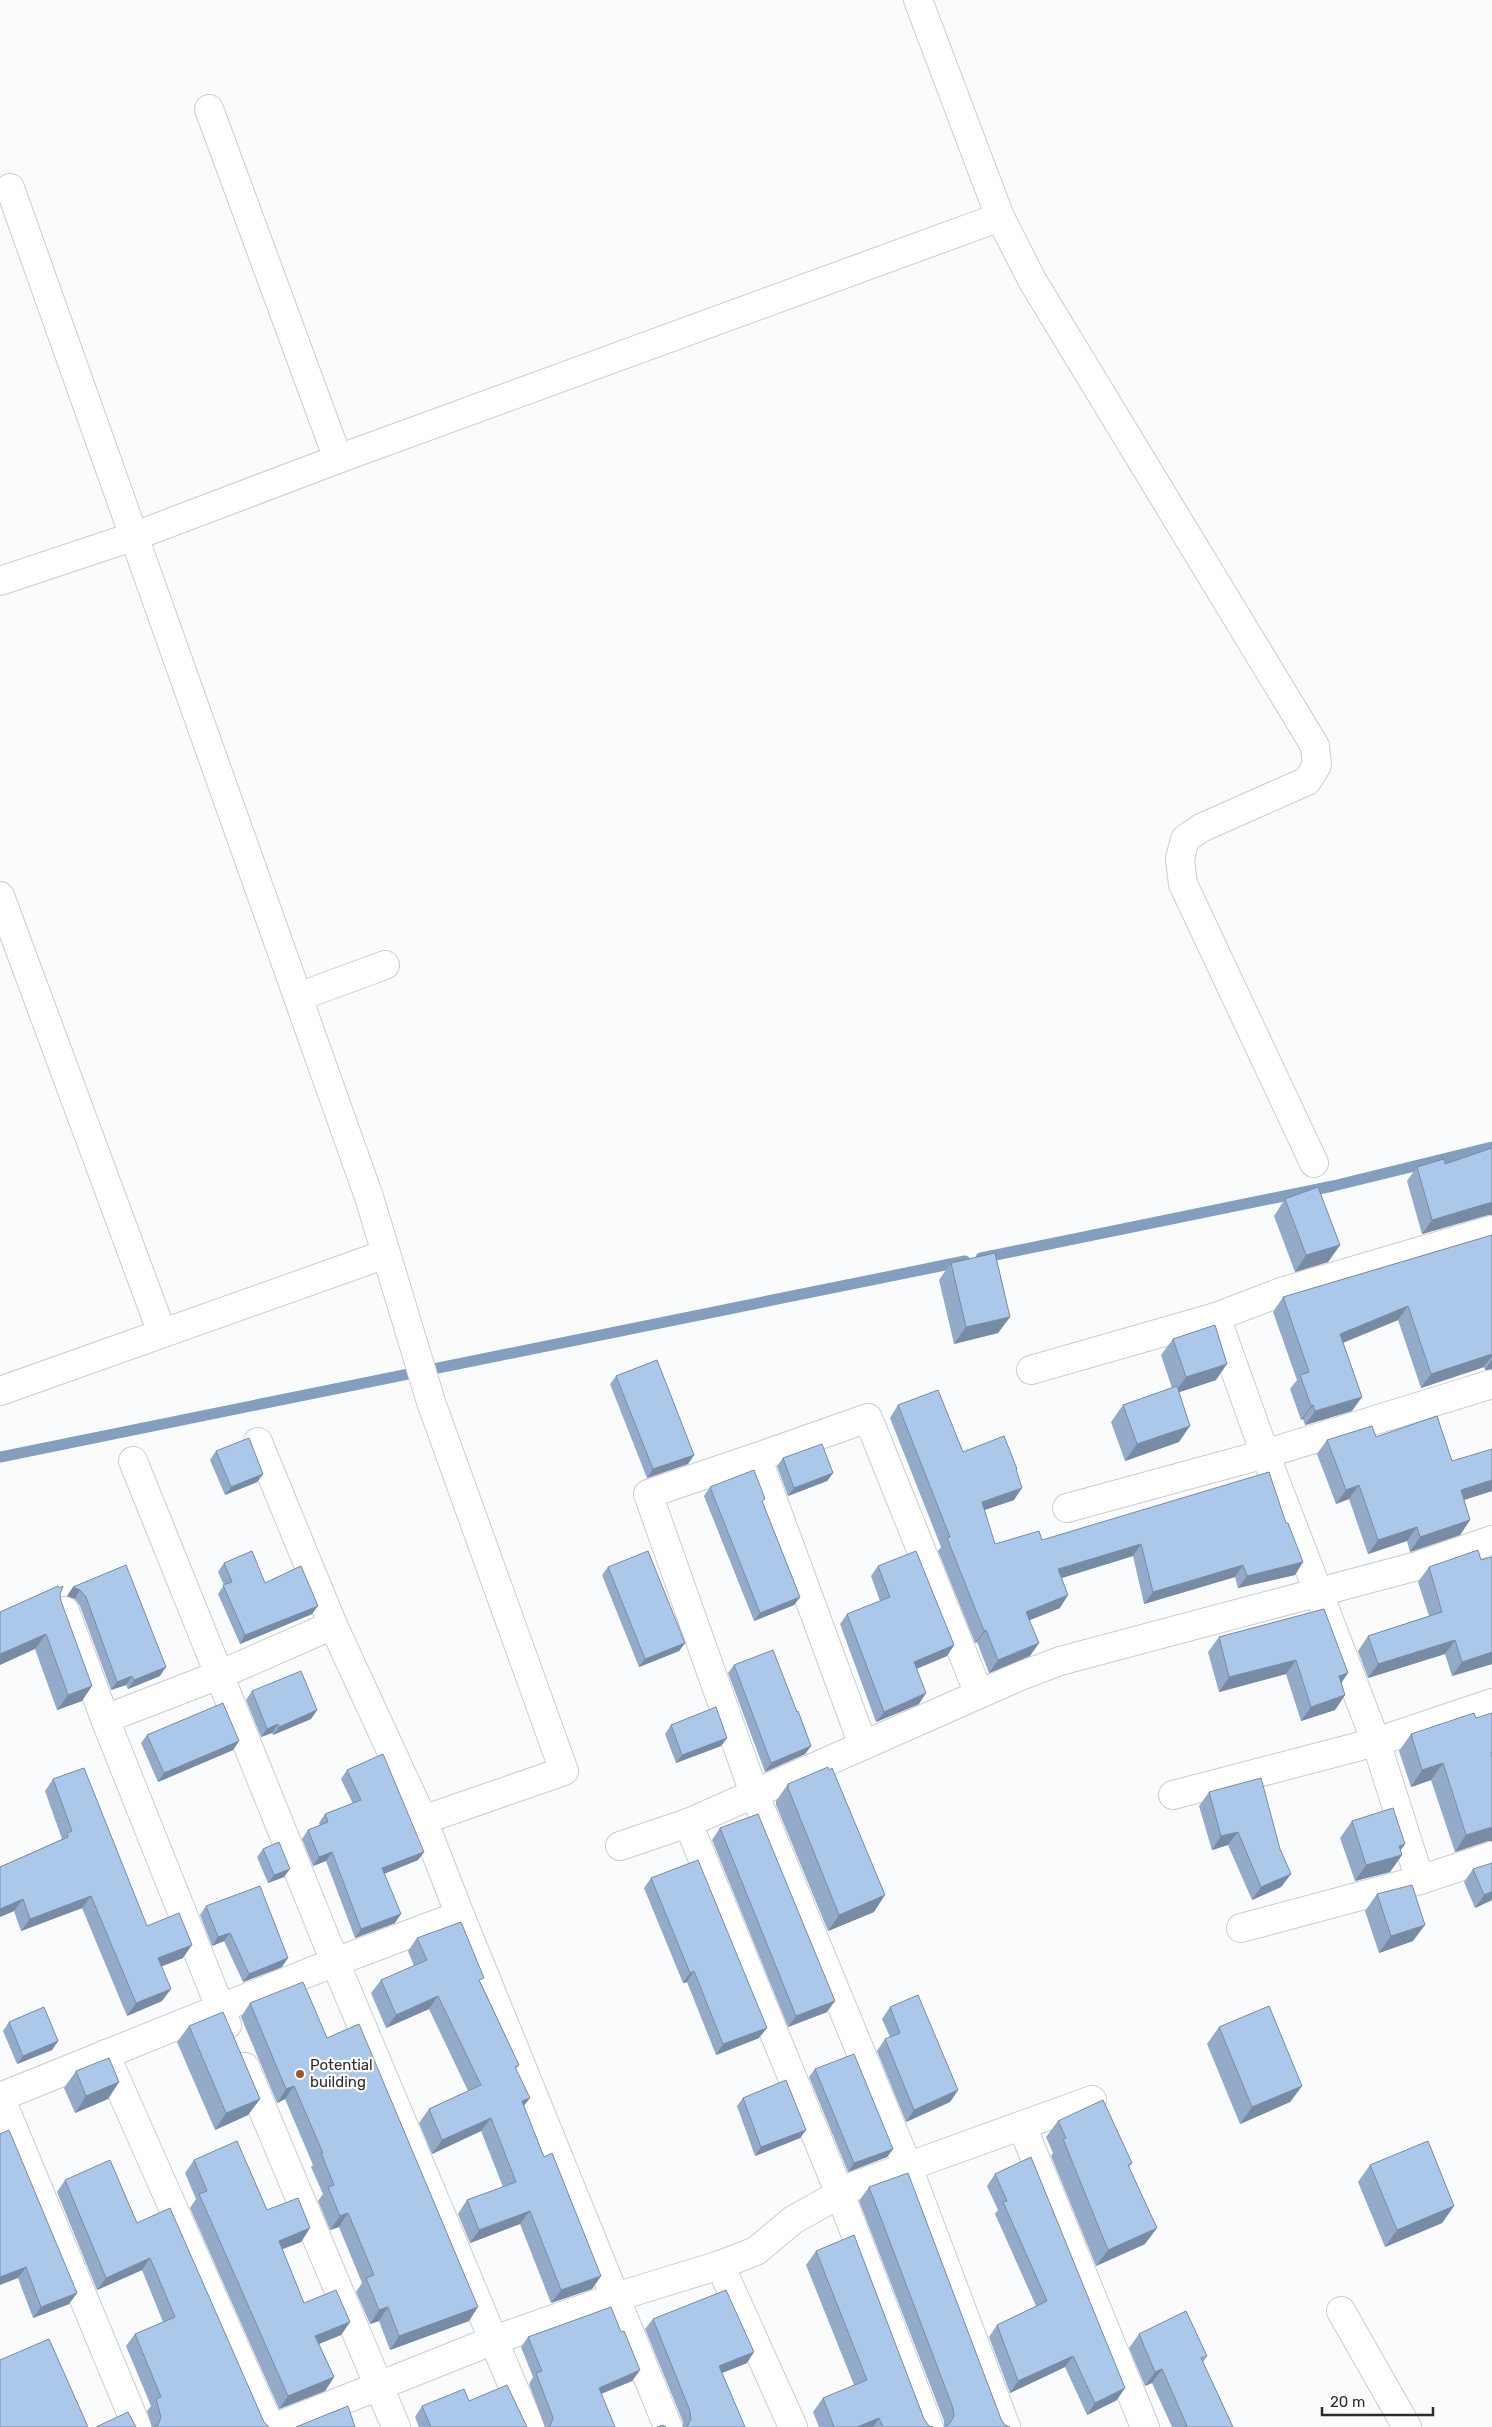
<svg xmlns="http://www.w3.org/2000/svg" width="1492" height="2427" viewBox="0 0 1492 2427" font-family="Rubik,sans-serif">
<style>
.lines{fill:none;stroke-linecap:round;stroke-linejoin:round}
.stream{stroke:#839ebe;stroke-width:11}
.minor-casing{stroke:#cbcdd0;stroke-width:30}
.minor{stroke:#fff;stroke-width:28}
.wall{fill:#93abc9}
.shaded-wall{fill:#788ba4}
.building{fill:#abc7ea;stroke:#788ba4}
.poi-dot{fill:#9d582b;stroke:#fff;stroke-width:2}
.labels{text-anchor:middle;stroke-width:4.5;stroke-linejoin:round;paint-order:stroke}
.poi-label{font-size:15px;fill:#2d2d2e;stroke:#fff;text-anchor:start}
</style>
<rect width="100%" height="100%" fill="#f9fbfd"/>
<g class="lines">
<!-- stream -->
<g class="stream">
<path d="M981,1258l352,-72 159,-39"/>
<path d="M0,1457l965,-196"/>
</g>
<defs>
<g id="minor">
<path d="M918,0l82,217 32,63 283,466 2,19 -10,16 -106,47 -16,11 -5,20 3,25 131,279"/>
<path d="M209,109l129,350"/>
<path d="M10,188l359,1009 62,205 133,369 -141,49"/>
<path d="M0,581l135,-45 203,-77 662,-242"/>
<path d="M0,896l162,437"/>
<path d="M298,997l87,-32"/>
<path d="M1216,1317l49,137 111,288 44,138"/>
<path d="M1031,1370l185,-53 65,-25 211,-62"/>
<path d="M0,1391l386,-137"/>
<path d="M258,1442l75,183 90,195 37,95"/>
<path d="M757,1457l-109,37 106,299 154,374 98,260"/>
<path d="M133,1461l202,501 195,465"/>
<path d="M1067,1508l198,-54 227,-70"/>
<path d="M65,1611l40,108"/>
<path d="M863,1745l-106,-288 111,-39 111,276"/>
<path d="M1173,1795l203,-53 116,-39"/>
<path d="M688,1823l152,371 89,233"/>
<path d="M620,1846l68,-23 330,-146 42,-16 357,-95 75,-26"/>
<path d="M1241,1928l179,-48 72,-24"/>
<path d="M227,2025l-122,-306 114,-44 114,-50"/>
<path d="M105,2054l165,373"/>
<path d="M245,2067l151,360"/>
<path d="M1022,2126l123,301"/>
<path d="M720,2265l73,162"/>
<path d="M1341,2311l66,116"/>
<path d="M137,2427l-137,-330 335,-135 125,-47 208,512"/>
<path d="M276,2427l218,-87 122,-43 104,-32 36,-14 37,-31 61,-34 238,-86"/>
</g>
</defs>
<!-- minor casing -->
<use href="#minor" class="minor-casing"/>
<!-- minor -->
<use href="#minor" class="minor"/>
</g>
<!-- wall -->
<g class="wall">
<path d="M1445,1164l43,51 -66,19 -15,-53 10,-14z"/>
<path d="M1285,1199l55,46 -12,17 -33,10 -21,-56z"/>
<path d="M1492,1235v134l-7,1 -1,-3 -63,21 -23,-68 -55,23 9,68 -47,14 -2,-6 -2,1 -11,-31 7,-9 -24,-68 10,-15z"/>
<path d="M951,1263l59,54 -12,16 -44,11 -15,-64z"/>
<path d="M1173,1339l43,41 -37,12v50l-54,19 -14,-39 12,-17 49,-17 -11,-33z"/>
<path d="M616,1376l78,79 -6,9 -41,14 -37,-94z"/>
<path d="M898,1405l65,47 54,17 -1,2 -2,29 -30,10 11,34 291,-21 17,39 -8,13 -57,13 -3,-11 -91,27 -11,-48 -72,22 -1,30 -31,12 1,36 -41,17 -12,-31 -2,1 -37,-92 3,-4 -51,-129z"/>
<path d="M1376,1437l76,24 40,30 -28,9 6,20 -10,15 -50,17 -3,-11 -39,13 -19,-55 -13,5 -19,-50 10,-14z"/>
<path d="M216,1451l47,23 -6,8 -32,13 -15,-35z"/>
<path d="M783,1458l50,15 -6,8 -39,15 -11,-30z"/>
<path d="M710,1487l53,16 37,94 -6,8 -40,16 -50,-125z"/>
<path d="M224,1563l41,20 47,31 -72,30 -22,-50 6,-9 -6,-13z"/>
<path d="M126,1565l34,111 -32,13 -2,-4 -15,5 -31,-84 -5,-7 -8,-3z"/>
<path d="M878,1566l76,79 -7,11 -30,12 2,36 -43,18 -36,-98 7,-10 33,-13 -9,-25z"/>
<path d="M608,1567l77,76 -6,8 -40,16 -37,-92z"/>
<path d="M1429,1567l63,97 -40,12 -7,-22 -77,24 -10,-27 10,-15 61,-20 -11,-34z"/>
<path d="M60,1594l1,7 21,100 -25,9 -22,-61z"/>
<path d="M1324,1609l17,75 4,11 -10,15 -34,11 -15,-47 -67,18 -11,-40 11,-15z"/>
<path d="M734,1665l77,81 -6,8 -40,18 -37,-99z"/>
<path d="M252,1691l65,19 -6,9 -38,16 -1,-2 -11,4 -15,-37z"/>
<path d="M1476,1718l12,123 -33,11 -24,-72 -20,7 -12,-36 12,-17z"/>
<path d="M671,1725l56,13 -6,8 -45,17 -11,-29z"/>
<path d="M147,1735l92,6 -6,9 -75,32 -17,-39z"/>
<path d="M347,1770l77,82 -6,8 -34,14 11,49 -40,15 -29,-77 -13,5 -11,-27 6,-9 12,-5 -1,-2 6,-9 28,-10 -12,-25z"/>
<path d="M53,1779l94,147 36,32 -21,8v35l-35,15 -45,-108 -61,23 -7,-20 -14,6v-50l62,-28 -17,-48z"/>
<path d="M788,1784l86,128 -46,19 -52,-126v-4z"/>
<path d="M1209,1792l71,57 11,25 -10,13 -29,13 -24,-55 -16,5 -13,-44z"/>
<path d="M1352,1821l48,29 2,5 -12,17 -35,9 -15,-43z"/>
<path d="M720,1828l107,184 -39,15 -76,-187z"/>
<path d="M263,1849l21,28 -16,6 -11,-26z"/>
<path d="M1473,1869l19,31 -17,8 -11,-26z"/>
<path d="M651,1878l108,160 -43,17 -29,-73 -4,1 -39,-95z"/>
<path d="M1377,1894l36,47 -34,12 -14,-42z"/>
<path d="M206,1906l76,61 -39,15 -19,-41 -12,5 -12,-31z"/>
<path d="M417,1938l64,45 38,82 -3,4 8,37 20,51 57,119 -9,13 -41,14 -31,-79 -50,19 -12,-29 9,-14 36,-13 -22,-56 -49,23 -13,-31 10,-14 39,-18 -39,-82 -43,19 -15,-35 10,-13 33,-14 -6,-15z"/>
<path d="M250,2003l77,35 142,283 -79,29 -11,-29 -9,3 -14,-32 6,-9 -23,-56 -9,3 -12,-29 5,-7 -12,-27 2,-2 -28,-66 -8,4 -36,-86z"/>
<path d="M890,2007l68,83 -8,12 -44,20 -29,-71 8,-12 5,-2 -8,-18z"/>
<path d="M9,2022l49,19 -6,9 -35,14 -14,-33z"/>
<path d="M189,2026l71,73 -12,16 -33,15 -38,-88z"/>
<path d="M1219,2027l83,59 -12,16 -50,22 -33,-80z"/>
<path d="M815,2069l78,80 -6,8 -39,15 -39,-95z"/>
<path d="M76,2071l43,11 -11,17 -33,14 -11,-25z"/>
<path d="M743,2098l63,32 -6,8 -45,18 -18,-50z"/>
<path d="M1058,2121l74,42 -3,4 16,77 -49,22 -45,-110 2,-3 -7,-16z"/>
<path d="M0,2134l77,159 -8,11 -36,14 -15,-40z"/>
<path d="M194,2160l73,50 43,18 -9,14 -19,7 22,54 46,19 -9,13 -22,9 15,33 -9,14 -46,18 -89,-201 6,-9 -11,-26z"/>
<path d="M1370,2165l84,41 -12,17 -57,24 -27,-65z"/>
<path d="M995,2174l122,226 -30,15 -22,-48 -55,26 -21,-56 8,-12 39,-19 -41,-92 3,-4 -11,-24z"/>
<path d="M65,2180l72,43 127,199 5,5h-117l-5,-16 4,-5 -25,-60 9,-12 28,-12 -21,-52 -45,20 -40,-98z"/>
<path d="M869,2187l132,232 4,6 5,2h-66v-6l-85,-220z"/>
<path d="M816,2251l108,168 5,7 4,1h-114l-6,-15 10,-14 31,-13 -48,-120z"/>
<path d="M653,2319l94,44 -25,10 23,54h-62v-5l-38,-93z"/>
<path d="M621,2332l19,38 -8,11 -31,13 14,33h-70l-16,-43 4,-7 -12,-30 7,-10z"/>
<path d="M1139,2334l68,22 -4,6 30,65h-61l-20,-44 -7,3 -16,-38z"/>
<path d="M469,2401l58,26h-108l-4,-10 7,-11z"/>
</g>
<!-- shaded-wall -->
<g class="shaded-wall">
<path d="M1492,1202v13h-4l-66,19 10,-14z"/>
<path d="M1340,1245l-12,17 -33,10 11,-17z"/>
<path d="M1408,1306l-10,14 -68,28 10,-14z"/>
<path d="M1010,1317l-12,16 -44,11 12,-17z"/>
<path d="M1492,1354v2l-8,11 -63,21 10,-14z"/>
<path d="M1492,1359v10l-7,1z"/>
<path d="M1227,1364l-11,16 -42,14 12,-17z"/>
<path d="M1362,1397l-10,14 -47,14 10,-14z"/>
<path d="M1313,1405l-10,14 -2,1 10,-14z"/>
<path d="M1190,1426l-11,16 -54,19 12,-17z"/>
<path d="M694,1455l-6,9 -41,14 6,-9z"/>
<path d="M833,1473l-6,8 -39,15 6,-8z"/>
<path d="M263,1474l-6,8 -32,13 6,-8z"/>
<path d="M1492,1480v11l-41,13 10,-14z"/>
<path d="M1359,1485l-10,14 -13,5 10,-14z"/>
<path d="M1022,1488l-8,12 -41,14 9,-12z"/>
<path d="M1470,1520l-10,15 -50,17 10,-15z"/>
<path d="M1417,1527l-10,14 -39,13 10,-14z"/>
<path d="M1141,1544l-8,12 -84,26 9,-13z"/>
<path d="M1303,1562l-8,13 -57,13 9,-12z"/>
<path d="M1243,1565l-8,12 -91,27 9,-12z"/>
<path d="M73,1587l7,3 -5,9 -8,-3z"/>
<path d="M1068,1595l-8,13 -42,17 8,-13z"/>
<path d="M800,1597l-6,8 -40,16 6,-8z"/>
<path d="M318,1606l-6,8 -72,30 5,-9z"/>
<path d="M986,1630l-9,12 -2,1 9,-12z"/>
<path d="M46,1634l-11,15 -35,16v-11z"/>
<path d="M1455,1640l-10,14 -77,24 10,-14z"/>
<path d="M685,1643l-6,8 -40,16 6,-8z"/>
<path d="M1039,1643l-9,13 -41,17 9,-13z"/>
<path d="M954,1645l-7,11 -40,17 7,-11z"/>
<path d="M1492,1652v12l-40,12 10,-14z"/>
<path d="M1296,1660l-10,14 -67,18 10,-15z"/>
<path d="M166,1667l-6,9 -32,13 6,-9z"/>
<path d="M1348,1673l-10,15 1,-12z"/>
<path d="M132,1676l-6,9 -15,5 6,-8z"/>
<path d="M92,1686l-10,15 -25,9 11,-15z"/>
<path d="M926,1693l-7,11 -43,18 8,-10z"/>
<path d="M1345,1695l-10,15 -34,11 10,-14z"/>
<path d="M317,1710l-6,9 -38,16 6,-8z"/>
<path d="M278,1724l-6,9 -11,4 6,-8z"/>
<path d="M727,1738l-6,8 -45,17 6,-8z"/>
<path d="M239,1741l-6,9 -75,32 6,-9z"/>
<path d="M811,1746l-6,8 -40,18 6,-9z"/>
<path d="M1443,1763l-12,17 -20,7 11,-17z"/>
<path d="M1492,1827v14h-4l-33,11 11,-17z"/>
<path d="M1238,1832l-10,13 -16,5 9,-14z"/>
<path d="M1405,1844l-9,13 6,-2 -12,17 -35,9 11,-16 33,-19z"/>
<path d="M332,1852l-6,9 -13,5 6,-9z"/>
<path d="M424,1852l-6,8 -42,17 6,-9z"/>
<path d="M290,1869l-6,8 -16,6 6,-8z"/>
<path d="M1291,1874l-10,13 -29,13 9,-13z"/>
<path d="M1492,1891v9l-17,8 9,-13z"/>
<path d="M885,1895l-11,17 -46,19 11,-16z"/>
<path d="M91,1896l-9,12 -61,23 9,-12z"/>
<path d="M23,1899l-9,12 -14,6v-8z"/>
<path d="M401,1914l-6,9 -40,15 6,-9z"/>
<path d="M1425,1925l-12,16 -34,12 12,-17z"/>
<path d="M230,1933l-6,8 -12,5 6,-9z"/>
<path d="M192,1945l-9,13 -33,13 8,-13z"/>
<path d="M288,1958l-6,9 -39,15 6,-8z"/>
<path d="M694,1971l-7,11 -4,1 7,-10z"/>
<path d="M171,1989l-9,12 -35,15 9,-13z"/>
<path d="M438,1996l-9,13 -43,19 10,-13z"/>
<path d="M835,2001l-8,11 -39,15 8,-11z"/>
<path d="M767,2028l-8,10 -43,17 7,-11z"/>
<path d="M58,2041l-6,9 -35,14 6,-8z"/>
<path d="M119,2082l-11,17 -33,14 11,-17z"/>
<path d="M294,2086l-9,13 -8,4 9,-14z"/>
<path d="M1302,2086l-12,16 -50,22 12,-17z"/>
<path d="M958,2090l-8,12 -44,20 8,-12z"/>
<path d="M530,2098l-10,13 2,-10z"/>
<path d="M260,2099l-12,16 -33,15 11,-17z"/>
<path d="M491,2118l-10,13 -49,23 10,-14z"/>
<path d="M806,2130l-6,8 -45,18 6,-9z"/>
<path d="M893,2149l-6,8 -39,15 6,-9z"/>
<path d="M1454,2206l-12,17 -57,24 12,-17z"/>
<path d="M530,2211l-10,13 -50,19 9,-13z"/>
<path d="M348,2213l-9,14 -9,3 10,-14z"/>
<path d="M310,2228l-9,14 -31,12 9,-13z"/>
<path d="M1157,2228l-12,16 -49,22 12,-16z"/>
<path d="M150,2258l-8,12 -45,20 9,-12z"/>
<path d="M26,2267l-8,11 -18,7v-8z"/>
<path d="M601,2276l-9,13 -41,14 10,-13z"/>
<path d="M77,2293l-8,11 -36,14 8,-11z"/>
<path d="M388,2307l-9,14 -9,3 9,-14z"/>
<path d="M478,2307l-9,14 -79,29 9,-14z"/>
<path d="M350,2322l-9,13 -35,14 9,-13z"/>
<path d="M754,2352l-7,11 -35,14 7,-11z"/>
<path d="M1073,2356l-8,11 -55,26 8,-12z"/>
<path d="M1162,2369l-10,14 -7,3 10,-14z"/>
<path d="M640,2370l-8,11 -41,17 8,-10z"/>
<path d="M334,2377l-9,14 -46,18 9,-13z"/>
<path d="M1125,2388l-8,12 -30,15 8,-12z"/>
<path d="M879,2418l-6,9h-16z"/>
</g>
<!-- building -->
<g class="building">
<path d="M1492,1148v54l-60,18 -15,-53 27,-8 1,5z"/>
<path d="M1318,1187l22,58 -34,10 -21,-56z"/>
<path d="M1492,1235v119l-61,20 -23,-68 -68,28 22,63 -47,14 -2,-6 -2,1 -11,-31 9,-3 -26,-75z"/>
<path d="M995,1253l15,64 -44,10 -15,-64z"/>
<path d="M1215,1325l12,39 -41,13 -13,-38z"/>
<path d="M657,1360l37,95 -41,14 -37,-93z"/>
<path d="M1177,1386l13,40 -53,18 -14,-39z"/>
<path d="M938,1390l25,62 41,-16 13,33h-1l6,19 -40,14 13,42 44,-13 3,9 227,-68 17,51h2l15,39 -56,14 -4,-11 -90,27 -12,-48 -83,25 10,26 -42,17 13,31 -41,17 -12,-30 -2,1 -37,-93 3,-1 -52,-132z"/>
<path d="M1437,1416l15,45 40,-12v31l-31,10 9,30 -50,17 -3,-10 -39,13 -19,-55 -13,5 -19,-50 45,-14 4,11z"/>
<path d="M249,1438l14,36 -32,13 -15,-36z"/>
<path d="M822,1444l11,29 -39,15 -11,-30z"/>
<path d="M754,1470l11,29 -3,2 38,96 -40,16 -50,-126z"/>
<path d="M1478,1550l3,10 11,-3v95l-30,10 -7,-22 -77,24 -10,-28 74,-24 -13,-45z"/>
<path d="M252,1551l13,32 36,-17 17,40 -73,29 -22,-50 9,-3 -8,-19z"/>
<path d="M648,1551l37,92 -40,16 -37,-92z"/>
<path d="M916,1551l38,94 -40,17 12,31 -42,19 -37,-98 43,-17 -12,-31z"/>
<path d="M126,1565l40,102 -32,13 -2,-4 -15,6 -31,-85 -6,-7 -7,-3z"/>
<path d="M58,1586l1,2 4,-2 -3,8 1,7 31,85 -24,9 -22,-61 -46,20v-42z"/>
<path d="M1324,1609l24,64 -9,3 6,19 -34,12 -15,-47 -67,17 -10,-40z"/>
<path d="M773,1650l24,62 1,-1 13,35 -40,17 -37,-98z"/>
<path d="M301,1671l16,39 -38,17 -1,-3 -11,5 -15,-38z"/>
<path d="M223,1703l16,38 -75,32 -17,-38z"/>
<path d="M716,1707l11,31 -45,17 -11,-30z"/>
<path d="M1474,1713l2,5 16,-5v39l-1,1 1,4v70l-26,8 -23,-72 -21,7 -11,-36z"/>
<path d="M383,1754l41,98 -42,16 19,46 -40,15 -29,-77 -13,5 -11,-27 20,-8 -3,-8 36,-14 -14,-30z"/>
<path d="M828,1767l1,3 3,-2 53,127 -46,20 -51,-127v-4z"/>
<path d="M84,1768l63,158 32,-13 13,32 -34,13 13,31 -35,14 -45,-107 -61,23 -7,-20 -23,10v-42l68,-30 -1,-4 5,-2 -19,-52z"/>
<path d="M1261,1778l19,71 11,25 -30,13 -23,-55 -17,4 -12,-44z"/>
<path d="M1393,1808l12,36 -6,2 3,9 -36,10 -14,-44z"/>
<path d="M758,1814l77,187 -39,15 -76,-188z"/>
<path d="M279,1842l11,27 -16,6 -11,-26z"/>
<path d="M698,1860l69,168 -44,16 -29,-73 -4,2 -39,-95z"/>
<path d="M1492,1863v28l-8,4 -11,-26z"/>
<path d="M1412,1885l13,40 -34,11 -14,-42z"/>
<path d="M260,1886l28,72 -39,16 -19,-41 -12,4 -12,-31z"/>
<path d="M461,1922l23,56 -5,2 40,85 -4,2 15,31 -8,3 22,56 8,-4 49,123 -40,14 -31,-79 -51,19 -12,-30 49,-18 -25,-64 -49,22 -13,-31 52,-24 -43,-89 -42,19 -15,-35 46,-20 -10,-22z"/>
<path d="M303,1982l24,56 32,-14 119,283 -79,29 -11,-29 -9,3 -13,-32 8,-3 -26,-62 -8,3 -12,-29 6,-2 -13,-32h2l-29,-67 -8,3 -36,-86z"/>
<path d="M918,1995l40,95 -44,20 -29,-71 15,-6 -10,-26z"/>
<path d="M1269,2006l33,80 -50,21 -33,-80z"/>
<path d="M44,2007l14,34 -35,15 -14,-34z"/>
<path d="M223,2012l37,87 -34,14 -37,-87z"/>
<path d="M854,2054l39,95 -39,14 -39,-94z"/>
<path d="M109,2058l10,24 -33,14 -10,-25z"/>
<path d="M786,2080l20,50 -45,17 -18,-49z"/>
<path d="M1103,2100l29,63 -4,2 29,63 -49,22 -45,-111 3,-1 -8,-17z"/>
<path d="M9,2130l68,163 -36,14 -15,-40 -26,10v-143z"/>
<path d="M237,2141l30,69 31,-12 12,30 -31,13 25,62 32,-13 14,32 -35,14 19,41 -46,19 -89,-202 8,-3 -13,-31z"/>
<path d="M1428,2141l26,65 -57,24 -27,-65z"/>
<path d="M1031,2157l94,231 -30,15 -22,-47 -55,25 -21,-56 50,-24 -44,-99 4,-1 -12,-27z"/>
<path d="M110,2160l27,63 33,-15 94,214 5,5h-115l4,-2 3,-8 -5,-18 5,-2 -26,-63 40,-17 -25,-59 -44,20 -41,-98z"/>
<path d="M908,2173l93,246 4,6 5,2h-65l5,-4 4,-7 -1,-8 -84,-221z"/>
<path d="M854,2235l70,184 5,7 4,1h-50l-4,-9 -22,9h-23l-11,-29 44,-18 -51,-129z"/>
<path d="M726,2290l28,62 -35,14 26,61h-58l4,-8 -1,-8 -37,-92z"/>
<path d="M611,2307l10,25 3,-1 16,39 -41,18 16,39h-67l2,-1 3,-8 -17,-45 6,-2 -14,-34z"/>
<path d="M1186,2311l21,45 -6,2 32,69h-49l3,-1 -25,-57 -7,3 -16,-38z"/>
<path d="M49,2339l39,88h-88v-67z"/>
<path d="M507,2385l20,42h-96l-9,-21 42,-17 5,12z"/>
<path d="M348,2406l7,21h-59z"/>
<path d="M128,2412l8,15h-40z"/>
<path d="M663,2425l3,2h-9z"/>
</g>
<!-- markers -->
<circle class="poi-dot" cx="300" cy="2074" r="5"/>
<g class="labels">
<!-- poi labels -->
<g class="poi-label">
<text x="310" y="2070">Potential<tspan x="310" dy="17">building</tspan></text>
</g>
</g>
<!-- scale -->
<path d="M1322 2407v8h111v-8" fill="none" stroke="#2d2d2e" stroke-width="2.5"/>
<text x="1330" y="2407" font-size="15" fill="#2d2d2e" stroke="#ffffff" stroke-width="4" paint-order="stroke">20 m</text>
</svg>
